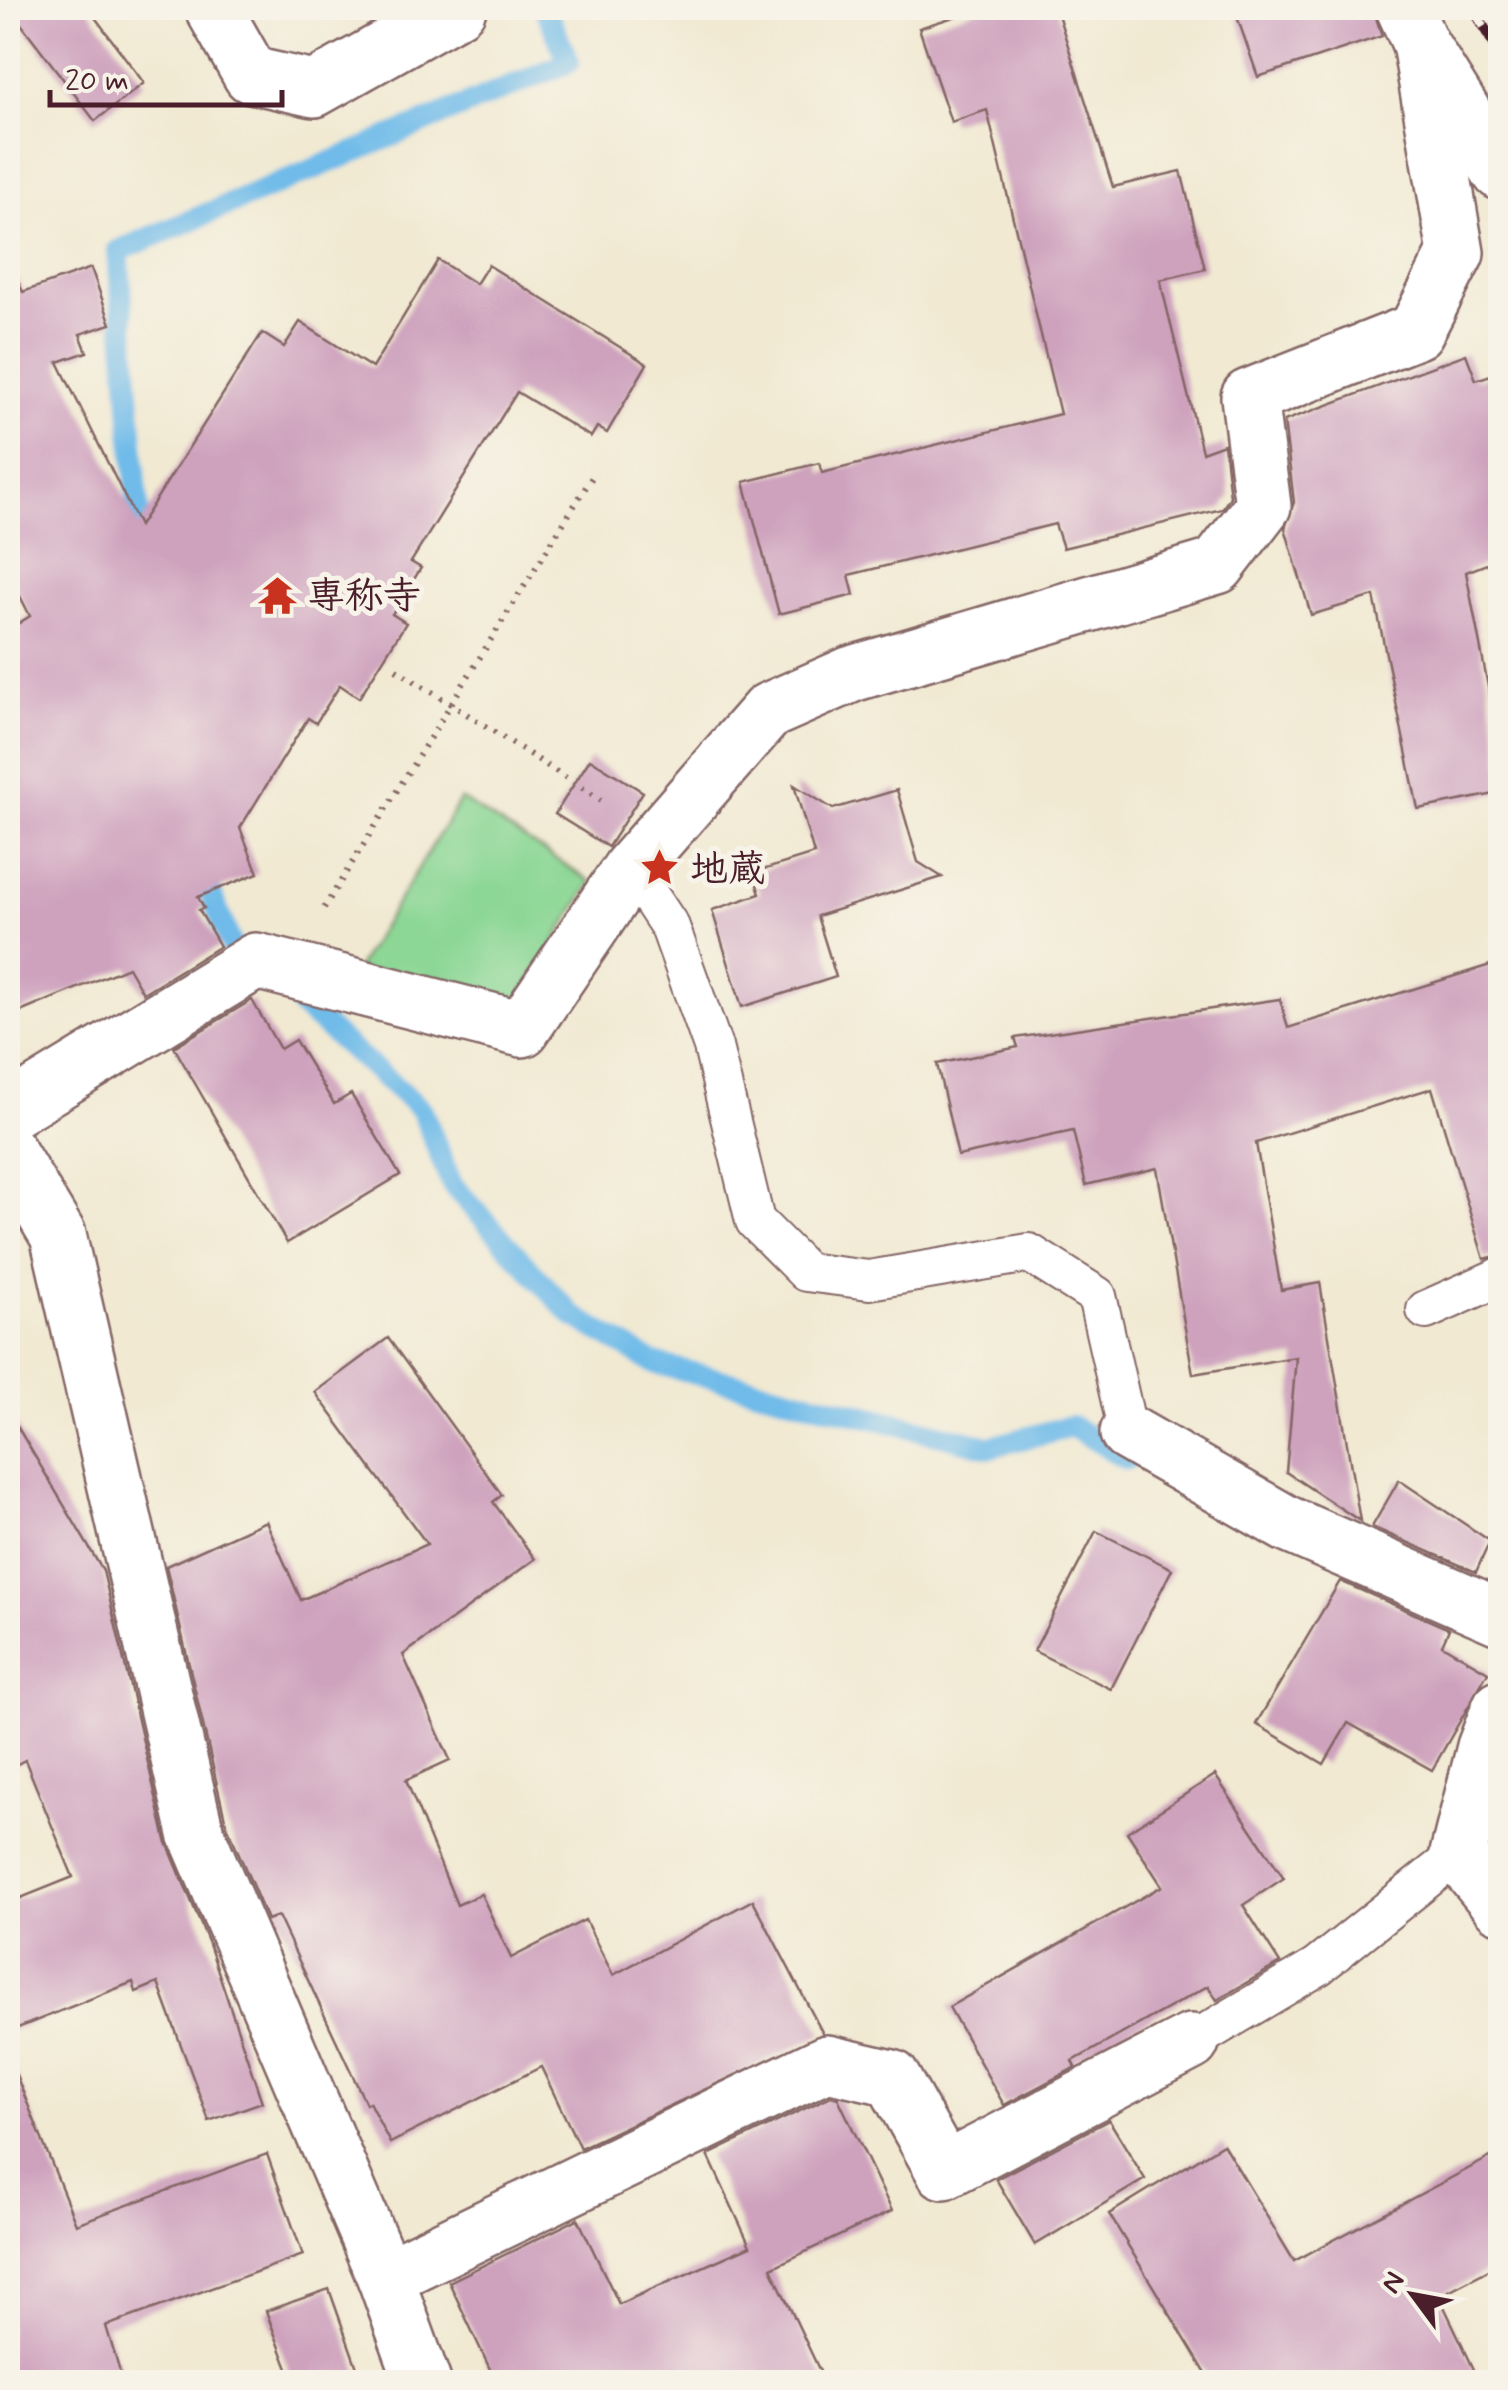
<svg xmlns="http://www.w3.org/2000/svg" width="1508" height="2390" viewBox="0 0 1508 2390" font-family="Mynerve,'Klee One',sans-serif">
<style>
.green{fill:#8cd795;stroke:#6b7b60;stroke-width:2.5}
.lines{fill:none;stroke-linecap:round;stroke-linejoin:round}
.stream{stroke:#70bbe9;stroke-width:22}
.building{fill:#cea1bd}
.service-casing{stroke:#846665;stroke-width:42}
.minor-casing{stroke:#846665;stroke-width:60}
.path{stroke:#846665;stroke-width:6;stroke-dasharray:2.5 8;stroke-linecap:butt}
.service{stroke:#fff;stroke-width:38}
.minor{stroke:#fff;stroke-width:55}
.rail-casing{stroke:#4a1f2b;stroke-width:11}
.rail{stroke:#f7f3e8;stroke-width:8;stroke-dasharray:22;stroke-linecap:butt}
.labels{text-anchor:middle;stroke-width:10;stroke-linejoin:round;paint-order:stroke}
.poi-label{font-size:38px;font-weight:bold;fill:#4a1f2b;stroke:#f7f3e8;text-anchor:start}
</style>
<rect width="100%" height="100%" fill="#f7f3e8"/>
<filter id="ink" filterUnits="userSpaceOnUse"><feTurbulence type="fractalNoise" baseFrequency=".01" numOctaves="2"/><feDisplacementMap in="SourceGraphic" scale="20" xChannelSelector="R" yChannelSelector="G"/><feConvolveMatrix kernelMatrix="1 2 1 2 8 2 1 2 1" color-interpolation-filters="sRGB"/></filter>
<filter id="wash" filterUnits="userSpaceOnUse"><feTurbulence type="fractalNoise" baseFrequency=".0048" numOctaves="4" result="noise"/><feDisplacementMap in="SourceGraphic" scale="40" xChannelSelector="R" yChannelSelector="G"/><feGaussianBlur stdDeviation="2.25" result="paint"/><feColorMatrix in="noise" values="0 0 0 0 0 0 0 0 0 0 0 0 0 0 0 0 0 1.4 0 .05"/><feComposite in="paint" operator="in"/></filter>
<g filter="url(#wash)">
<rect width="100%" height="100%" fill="#f1e9d2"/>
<!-- green -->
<path class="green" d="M461,799l131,83 -79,126 -157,-39z"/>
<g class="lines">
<!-- stream -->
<g class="stream">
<path d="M141,547l-23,-296 451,-189 -24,-54"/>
<path d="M200,866l33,83"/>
<path d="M302,1007l120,103 30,75 120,130 81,48 337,84 81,-21 56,33"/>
</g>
</g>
<g id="blocks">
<!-- building -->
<g class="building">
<path d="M9,8h79l56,75 -49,38z"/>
<path d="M982,8h74l57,179 68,-16 24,98 -45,11 42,172 22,-8 6,53 -8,12 -159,39 -8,-24 -206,51 5,20 -75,19 -35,-132 75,-19 3,10 238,-59 -73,-304 -36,12 -32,-94z"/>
<path d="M1234,8h139l9,28 -124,41z"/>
<path d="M8,260l15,32 68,-24 20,56 -31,10 7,18 -29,10 81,164 123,-193 22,14 16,-25 72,46 66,-108 38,24 12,-19 159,99 -40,69 -10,-6 -6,10 -74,-45 -106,170 10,6 -29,46 14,9 -47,75 -19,-13 -24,38 -8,-5 -68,110 18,45 -60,24 6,11 -5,2 21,36 -77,47 -15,-26 -120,50v-387l22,-14 -22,-44z"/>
<path d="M1466,354l10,26 24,-8v187l-34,13 34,177v44l-82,16 -44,-213 -63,19 -26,-87 9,-26 -10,-81z"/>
<path d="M590,759l53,33 -35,55 -53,-33z"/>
<path d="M794,785l39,24 64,-19 21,72 24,15 -125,39 19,61 -94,30 -30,-97 48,-16 -7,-21 61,-19z"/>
<path d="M1500,962v293l-16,4 -52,-171 -176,55 25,147 39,-7 40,238 -74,-49 10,-115 -103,17 -36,-206 -71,17 -13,-54 -115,25 -21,-92 81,-17 -3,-9 265,-39 8,29z"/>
<path d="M252,1000l28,49 15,-9 39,64 17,-10 49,81 -113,68 -113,-196z"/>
<path d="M388,1338l114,157 -9,7 42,57 -132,96 47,105 -44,20 51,125 24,-11 30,64 74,-38 28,55 140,-75 70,134 -243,114 -39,-81 -151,76 -21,-41 -3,2 -88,-188 -11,4 -41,-97 -60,-257 100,-45 35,79 126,-56 -112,-152z"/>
<path d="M8,1411l95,160 63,269 43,104 53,158 -53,19 -51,-138 -22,9 -3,-10 -125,50v-129l65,-26 -48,-117 -17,9z"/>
<path d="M1399,1480l91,61 -14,31 -104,-45z"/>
<path d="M1096,1531l76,38 -61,120 -77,-38z"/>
<path d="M1340,1581l109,48 -7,16 46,27 -56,98 -84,-47 -24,41 -68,-40z"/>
<path d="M1215,1775l69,103 -41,27 37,58 -63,37 -9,-14 -135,75 3,6 -72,38 -55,-98 213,-121 -35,-54z"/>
<path d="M10,2060l66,164 191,-70 36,101 -197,71 17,56h-115z"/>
<path d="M831,2096l7,2 54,113 -121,57 54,114h-329l-47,-100 129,-63 41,85 131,-58 -42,-91z"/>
<path d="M1109,2120l36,59 -110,66 -39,-66z"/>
<path d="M1223,2144l71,117 206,-109v112l-61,32 41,86h-269l-102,-168z"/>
<path d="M329,2289l33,93h-69l-27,-71z"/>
</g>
</g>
</g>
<g filter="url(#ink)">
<use href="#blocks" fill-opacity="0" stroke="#846665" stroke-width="2.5"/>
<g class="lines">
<defs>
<g id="service">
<path d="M631,868l39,59 43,120 42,174 51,51 63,8 160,-27 68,43 31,137"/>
<path d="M1426,1310l74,-33"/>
<path d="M1191,2042l126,-75 141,-113"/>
</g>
<g id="minor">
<path d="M213,8l38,67 63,14 144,-81"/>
<path d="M1404,8l16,35 80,129"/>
<path d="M8,1112l248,-151 266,68 109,-161 137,-157 84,-37 365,-108 46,-60 -14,-109 167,-66 40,-78 -36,-210"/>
<path d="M8,1152l50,83 138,598 189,444 38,105"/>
<path d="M1128,1433l159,91 213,93"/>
<path d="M1500,1708l-15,39 -27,107 42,51"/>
<path d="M385,2277l442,-214 65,15 52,93 247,-129"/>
</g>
</defs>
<!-- service casing -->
<use href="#service" class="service-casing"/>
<!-- minor casing -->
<use href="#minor" class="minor-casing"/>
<!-- path -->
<g class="path">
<path d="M396,669l205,131"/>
<path d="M324,908l270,-434"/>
</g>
<!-- service -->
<use href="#service" class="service"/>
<!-- minor -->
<use href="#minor" class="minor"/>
<defs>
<path id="rail" d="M1472,8l28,45"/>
</defs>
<!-- rail casing -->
<use href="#rail" class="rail-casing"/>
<!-- rail -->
<use href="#rail" class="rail"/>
</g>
</g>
<!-- icons -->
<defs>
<symbol id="temple-bare" viewBox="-9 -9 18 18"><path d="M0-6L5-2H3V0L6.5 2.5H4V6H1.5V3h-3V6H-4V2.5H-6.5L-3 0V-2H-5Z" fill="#c8321e" stroke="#f7f3e8" stroke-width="2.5" paint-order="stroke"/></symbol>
<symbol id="sight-bare" viewBox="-9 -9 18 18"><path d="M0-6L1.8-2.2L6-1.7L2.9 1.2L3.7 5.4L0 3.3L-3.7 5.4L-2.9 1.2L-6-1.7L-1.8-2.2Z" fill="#c8321e" stroke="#f7f3e8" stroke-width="2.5" paint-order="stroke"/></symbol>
</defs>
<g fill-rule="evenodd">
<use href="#temple-bare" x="250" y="568" width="55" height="55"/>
<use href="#sight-bare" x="632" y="840" width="55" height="55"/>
</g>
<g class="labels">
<!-- poi labels -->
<g class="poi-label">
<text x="307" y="608">専称寺</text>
<text x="690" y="881">地蔵</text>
</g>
</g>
<!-- margin -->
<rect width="1508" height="2390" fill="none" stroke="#f7f3e8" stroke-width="40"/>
<!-- north arrow -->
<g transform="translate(1413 2295) rotate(302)" stroke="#f7f3e8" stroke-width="8" paint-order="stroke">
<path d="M0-8L18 38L0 25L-18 38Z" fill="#4a1f2b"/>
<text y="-15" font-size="28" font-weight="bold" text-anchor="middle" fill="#4a1f2b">N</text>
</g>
<!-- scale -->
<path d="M50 90v15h232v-15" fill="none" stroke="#4a1f2b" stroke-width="5"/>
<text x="65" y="90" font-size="30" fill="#4a1f2b" stroke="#f7f3e8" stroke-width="8" paint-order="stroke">20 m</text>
</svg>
